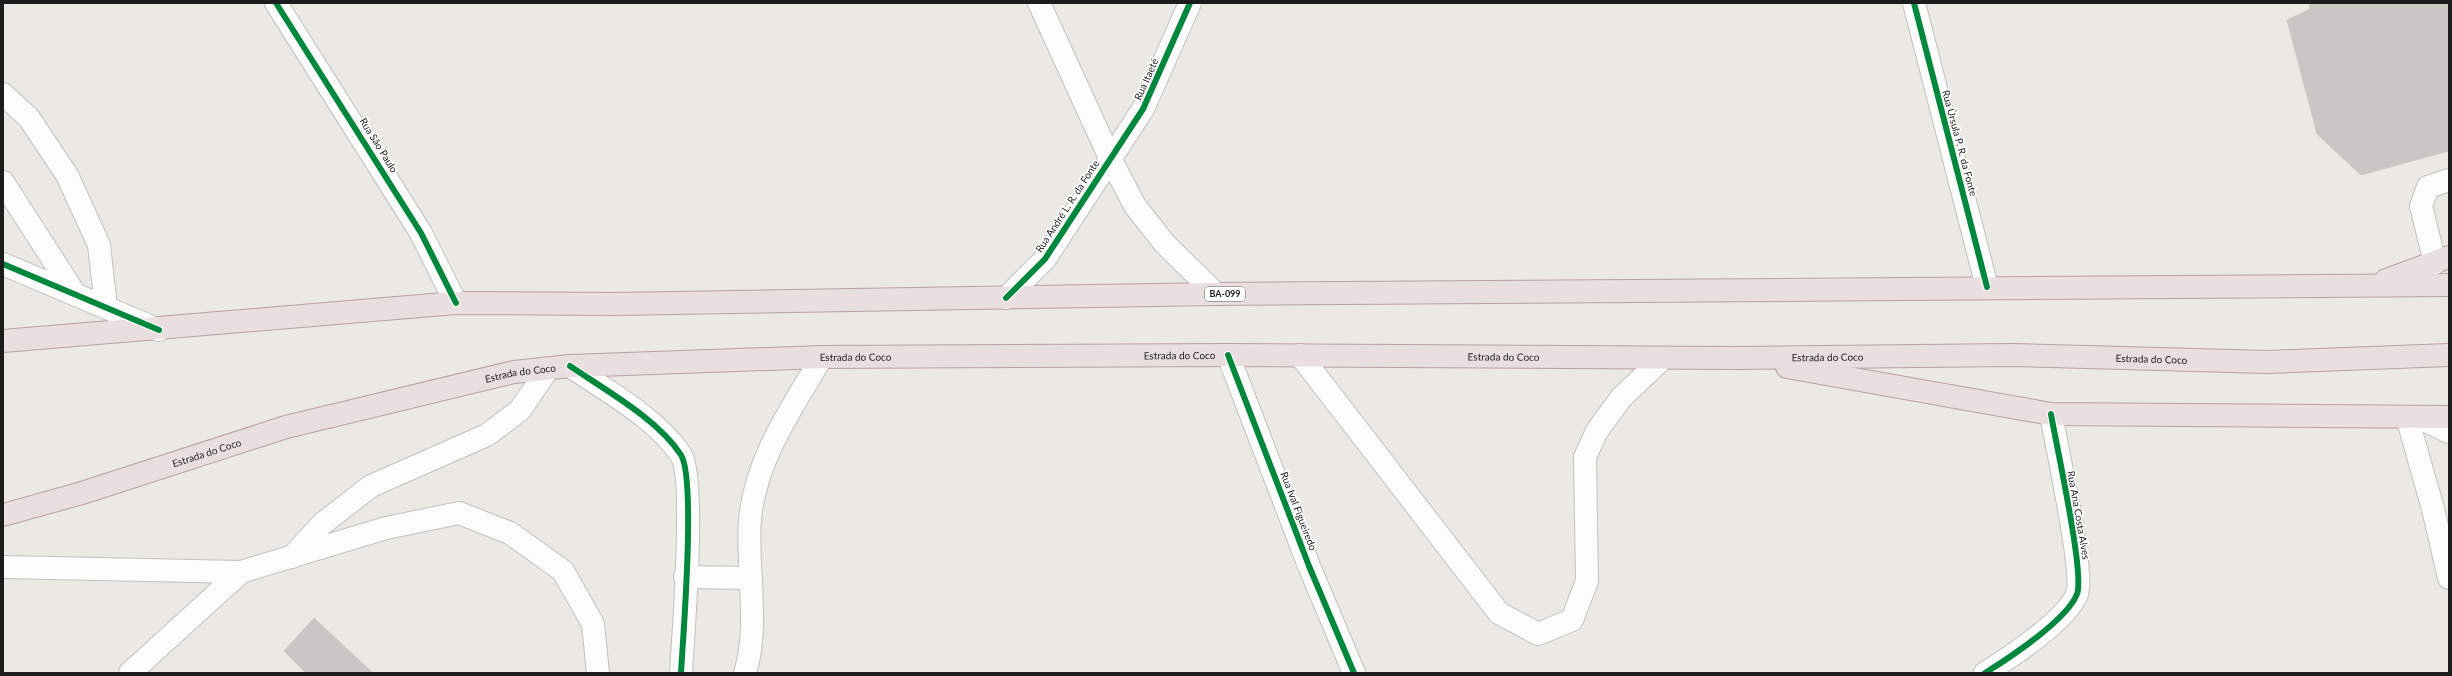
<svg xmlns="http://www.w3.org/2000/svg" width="2452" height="676" viewBox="0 0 2452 676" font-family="Lato,sans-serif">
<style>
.building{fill:#c8c7c4;stroke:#cdcbc6}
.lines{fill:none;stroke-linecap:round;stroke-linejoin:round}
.minor-casing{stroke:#c1c1bf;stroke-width:24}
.highway-casing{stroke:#bc9fa1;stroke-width:24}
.minor{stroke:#fcfcfb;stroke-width:22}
.highway{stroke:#e8dfde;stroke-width:22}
.cycleway-casing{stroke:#fff;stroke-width:8}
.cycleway{stroke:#00873e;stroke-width:6}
.labels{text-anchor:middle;stroke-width:3.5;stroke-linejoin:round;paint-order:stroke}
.shield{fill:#fff;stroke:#606060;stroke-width:1}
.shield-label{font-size:9px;font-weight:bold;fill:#1c1c1c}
.street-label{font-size:10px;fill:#1c1c1c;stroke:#fff}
</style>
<rect width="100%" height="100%" fill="#eae9e4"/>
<!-- building -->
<g class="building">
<path d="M2309,3h140v148l-88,24 -44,-41 -30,-114 23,-11z"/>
<path d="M314,618l59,55h-67l-22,-22z"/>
</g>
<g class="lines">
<defs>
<g id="minor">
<path d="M276,3l145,230 35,70"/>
<path d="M1039,3l71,155 25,48 30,38 51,50"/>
<path d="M1914,3l73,284"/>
<path d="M3,94l26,24 38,57 32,70 7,62"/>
<path d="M3,182l72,112"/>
<path d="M2435,263l-14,-57 7,-19 21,-7"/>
<path d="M3,264l156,66"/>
<path d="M1006,298l39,-39 98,-150 47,-106"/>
<path d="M1228,355l81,211 45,107"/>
<path d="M1300,355l199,258 39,21 34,-14 15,-39 -2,-124 12,-26 24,-33 42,-40"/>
<path d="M570,366c35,24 88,53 111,89 15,24 2,182 0,218"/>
<path d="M2407,417l26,92 16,69"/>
<path d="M2418,417l31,15"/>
<path d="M292,557l30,-33 49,-38 116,-51 33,-25 28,-41"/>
<path d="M3,567l238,5"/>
<path d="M685,577l66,1"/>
<path d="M130,673l111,-101 145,-44 73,-15 51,20 53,38 30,53 5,49"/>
<path d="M745,673c15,-47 1,-106 5,-154 6,-61 42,-111 72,-162"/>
<path d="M1985,673c24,-15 82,-53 92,-79 8,-20 -21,-150 -26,-180"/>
</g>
<g id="highway">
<path d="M2386,280l63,-23"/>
<path d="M3,341l453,-38 158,1 602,-10 1233,-9"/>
<path d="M1787,367l264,47 398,3"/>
<path id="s1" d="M3,515l79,-22 204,-66 228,-55 56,-6 252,-9 406,-2 507,3 277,-3 255,7 182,-7"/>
</g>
</defs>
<!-- minor casing -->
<use href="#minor" class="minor-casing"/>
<!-- highway casing -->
<use href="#highway" class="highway-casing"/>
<!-- minor -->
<use href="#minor" class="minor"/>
<!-- highway -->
<use href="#highway" class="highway"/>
<defs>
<g id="cycleway">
<path d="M276,3l145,230 35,70"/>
<path d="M1914,3l73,284"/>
<path d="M3,264l156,66"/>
<path d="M1006,298l39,-39 98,-150 47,-106"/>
<path d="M1228,355l81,211 45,107"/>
<path d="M570,366c35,24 88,53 111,89 15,24 2,182 0,218"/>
<path d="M1985,673c24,-15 82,-53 92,-79 8,-20 -21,-150 -26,-180"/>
</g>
</defs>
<!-- cycleway casing -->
<use href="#cycleway" class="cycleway-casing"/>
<!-- cycleway -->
<use href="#cycleway" class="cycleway"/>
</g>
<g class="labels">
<!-- shield labels -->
<rect class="shield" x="1205" y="287" width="40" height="14" rx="3"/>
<g class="shield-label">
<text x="1225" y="297">BA-099</text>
</g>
<!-- street labels -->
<g class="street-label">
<text transform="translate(1146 79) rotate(-66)" y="4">Rua Itaeté</text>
<text transform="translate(1960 143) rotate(75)" y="4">Rua Ùrsula P. R. da Fonte</text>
<text transform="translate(379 145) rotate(58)" y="4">Rua São Paulo</text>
<text transform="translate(1067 206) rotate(-57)" y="4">Rua André L. R. da Fonte</text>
<text dy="4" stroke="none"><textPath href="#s1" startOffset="1197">Estrada do Coco</textPath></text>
<text dy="4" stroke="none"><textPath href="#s1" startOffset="873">Estrada do Coco</textPath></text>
<text dy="4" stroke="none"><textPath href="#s1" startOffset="1521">Estrada do Coco</textPath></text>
<text dy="4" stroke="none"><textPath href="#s1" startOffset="1845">Estrada do Coco</textPath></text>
<text dy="4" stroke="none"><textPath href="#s1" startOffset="2169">Estrada do Coco</textPath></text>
<text dy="4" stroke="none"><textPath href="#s1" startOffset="537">Estrada do Coco</textPath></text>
<text dy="4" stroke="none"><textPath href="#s1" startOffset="213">Estrada do Coco</textPath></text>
<text transform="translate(1299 511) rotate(69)" y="4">Rua Ival Figueiredo</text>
<text transform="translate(2079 515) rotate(80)" y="4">Rua Ana Costa Alves</text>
</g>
</g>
<!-- border -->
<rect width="2452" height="676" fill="none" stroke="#1c1c1c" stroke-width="8"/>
</svg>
